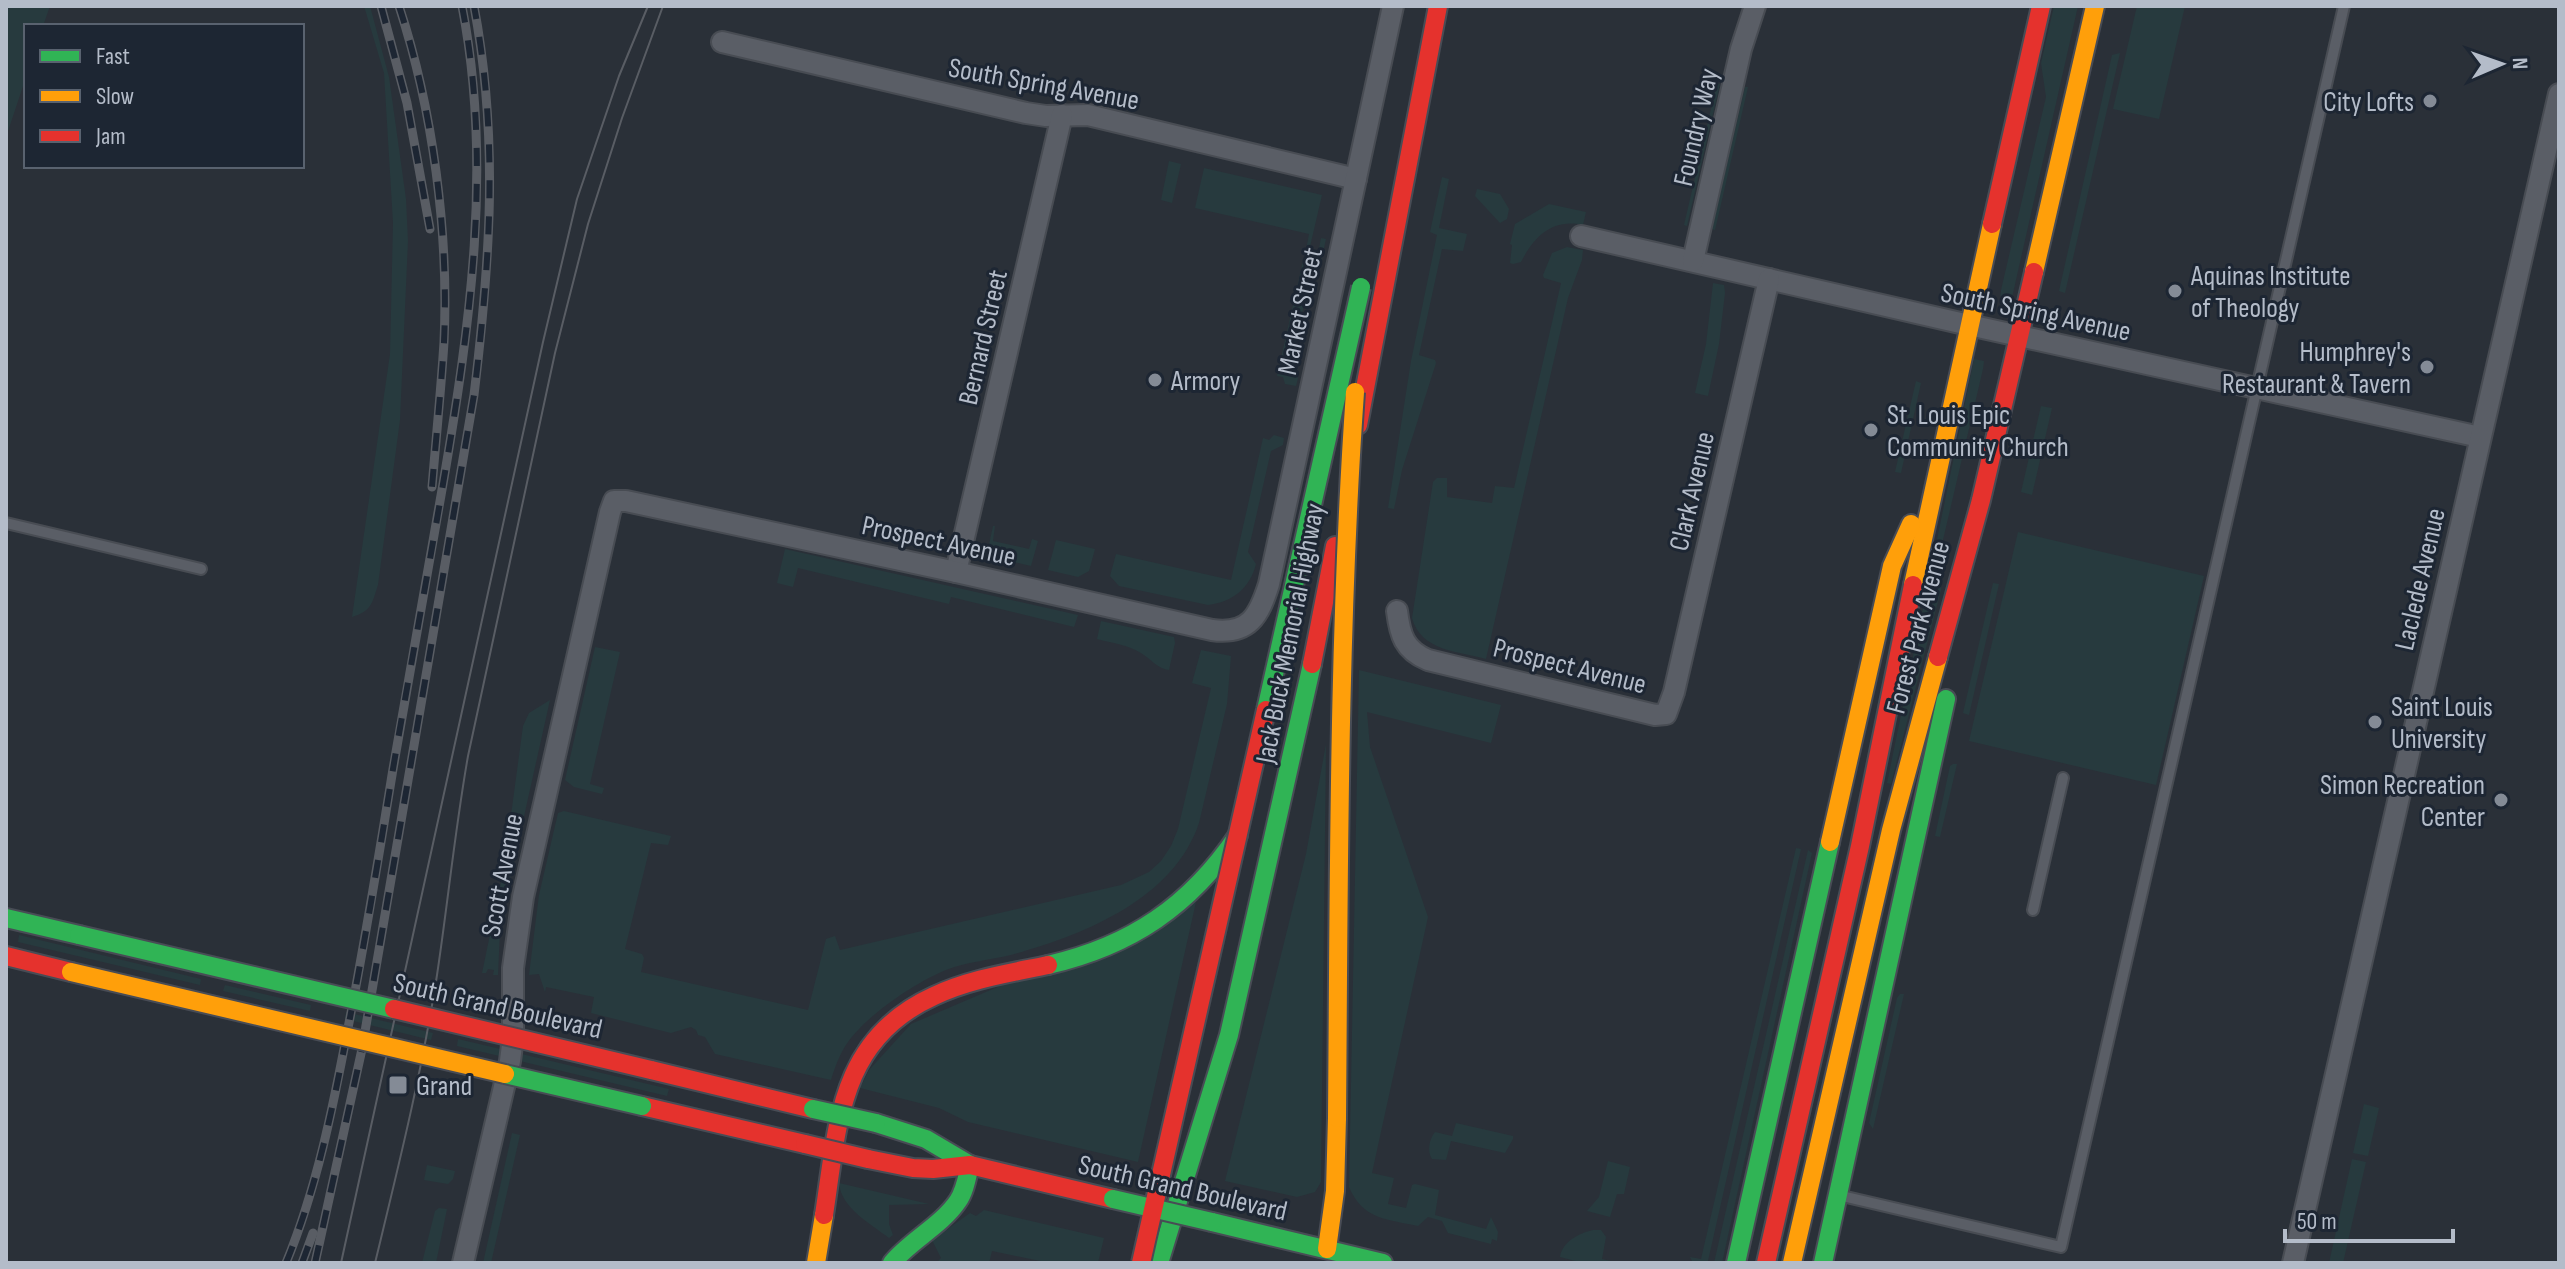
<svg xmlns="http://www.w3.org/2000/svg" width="2565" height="1269" viewBox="0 0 2565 1269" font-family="'Sofia Sans Condensed',sans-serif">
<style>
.green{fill:#273a3e}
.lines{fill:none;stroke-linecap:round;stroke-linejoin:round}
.lane-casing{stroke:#484c53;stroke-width:14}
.street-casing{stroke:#484c53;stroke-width:24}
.fast-casing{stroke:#484c55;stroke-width:22}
.slow-casing{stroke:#484c55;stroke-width:22}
.jam-casing{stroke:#484c55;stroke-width:22}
.lane{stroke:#5a5e66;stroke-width:10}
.street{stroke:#5a5e66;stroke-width:20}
.fast{stroke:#30b455;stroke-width:18}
.slow{stroke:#ff9f0a;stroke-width:18}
.jam{stroke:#e5322d;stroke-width:18}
.tram{stroke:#595d64;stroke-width:2}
.rail-casing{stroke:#595d64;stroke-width:9}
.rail{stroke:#1d2633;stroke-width:6;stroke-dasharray:18;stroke-linecap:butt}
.fast-bridge-casing{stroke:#484c55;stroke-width:22;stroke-linecap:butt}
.slow-bridge-casing{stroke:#484c55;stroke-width:22;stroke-linecap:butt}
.jam-bridge-casing{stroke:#484c55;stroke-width:22;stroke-linecap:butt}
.fast-bridge{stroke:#30b455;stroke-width:18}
.slow-bridge{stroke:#ff9f0a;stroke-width:18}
.jam-bridge{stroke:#e5322d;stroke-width:18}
.poi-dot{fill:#848b96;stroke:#1d2633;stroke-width:3}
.labels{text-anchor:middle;stroke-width:6;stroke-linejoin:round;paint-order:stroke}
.street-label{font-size:28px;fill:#b4bcc9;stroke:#1d2633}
.poi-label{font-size:28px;fill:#b4bcc9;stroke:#1d2633;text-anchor:start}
</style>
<rect width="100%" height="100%" fill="#2a3038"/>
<!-- green -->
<g class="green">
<path d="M6,6h44l-7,20h-17v51l-20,60z"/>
<path d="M364,6h6l19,71 17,122 2,42 -8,179 -22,165c-6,18 -6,26 -26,32l38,-263 3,-131 -9,-150z"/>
<path d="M2054,6h24l-67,296 -11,-2 1,-10 45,-193 -5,-34z"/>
<path d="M2137,6h48l-26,113 -46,-10z"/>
<path d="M2120,53l-55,240 -6,-2 53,-236z"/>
<path d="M1717,83l3,1 -33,142 -3,-1z"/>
<path d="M1745,87h3l-33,143 -3,-1z"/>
<path d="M1169,161l12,3 -9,39 -11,-3z"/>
<path d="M1204,168l118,27 -13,56 -3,-1 3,-16 -114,-26z"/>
<path d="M1442,177l7,2 -10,49 28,6 -4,17 -21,-2 -23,106 16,5 1,3 -34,107 -8,39 -6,-1 23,-147 26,-126 -7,-3z"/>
<path d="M1477,189l23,5 9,15 -2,10 -7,4 -25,-27z"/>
<path d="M1549,204l37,8 -3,13c-31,-7 -49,12 -62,37l-8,2 -3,-1 2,-18 -2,-1 5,-20z"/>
<path d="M1321,238l5,1 -5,23 -9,7 -22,99 8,10 -2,8 -11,-2 -2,-7 -6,-1 26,-115 13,3z"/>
<path d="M1567,247l16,3 -1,10 -14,38 -82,361c-29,-8 -65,-8 -74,-41l21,-136 4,-4h10v19l45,6 3,-17 19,2 47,-205 -17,-5 -1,-3 9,-22z"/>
<path d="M1713,283l11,2 1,8 -6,51 -11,52 -13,-3 11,-49z"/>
<path d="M1974,359l10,2 -1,8 -44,188 2,33 -50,194 -4,-1z"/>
<path d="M1916,381l5,2 -20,90 -6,-1z"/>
<path d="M2041,406l11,2 -20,87 -11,-3z"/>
<path d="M1274,435l10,3 -1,7 -12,6 -23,101 8,12c-6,24 -23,38 -48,41l-89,-19 -9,-10 6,-22 115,26 32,-142 6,2z"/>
<path d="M993,526h2l-2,15 36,8 3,-10 6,2 -7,25 -35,-8 -8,-9z"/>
<path d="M2018,532l186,44 -48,209 -187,-44z"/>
<path d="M1056,540l39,9 -6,22 -11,6 -30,-7z"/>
<path d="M785,549l293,66 -4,12 -123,-30 -2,7 -151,-36 -5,19 -16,-4z"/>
<path d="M1993,583l6,1 -30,131 -6,-2z"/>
<path d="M1101,621l73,16 1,6 -6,27c-11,-1 -18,-11 -28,-17 -13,-8 -29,-10 -44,-14z"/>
<path d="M595,647l25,5 -30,132 14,4 -2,6 -28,-7 -9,-7z"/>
<path d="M1201,650l30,6 -4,48 -28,119c-26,77 -116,112 -188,132 -21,5 -45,7 -65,15 -30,12 -79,45 -98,72 -8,11 -13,25 -17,38l-116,-26 -10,-17 -7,-2 -2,-5 -5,-3 -20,6 -80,-20 3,-16 -48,-10 -1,5 -6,-18 -10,1 10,-80 19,-82 6,-2 107,25 -3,9 -17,-2 -26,106 17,5 2,4 -3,14 167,38 18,-71 9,-3 5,14 281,-65 28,-13 12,-11 10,-15 7,-17 33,-141 -19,-5z"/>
<path d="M1359,670l142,35 -10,38 -124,-31 3,35 58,170 -56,256 22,5 -6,26 18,4 6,-23 3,-1 24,6 -4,25 51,14 5,-12 7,15 -1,9 -5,-2 -1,5 -43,-11 -6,-12 -14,-4 -10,9c-31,-7 -55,-6 -69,-39z"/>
<path d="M550,700l-46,206 -4,24 -2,45h-5l1,-5 -6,-1 -2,4h-4l22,-106 19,-141 6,-13z"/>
<path d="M1326,744l-5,438 -6,10 -18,5 -72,-16 81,-327z"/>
<path d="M1953,764h4l-17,73 -5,-1 15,-70z"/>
<path d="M1796,848l5,1 -93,412 -15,2 -3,-6 11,2z"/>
<path d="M1808,850l4,3 -90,410h-8z"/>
<path d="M1196,902l-58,260 -170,-40 -29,-14 -79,-20 9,-18 42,-46z"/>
<path d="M19,935l182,44 -1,6 -182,-43z"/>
<path d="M225,985l86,20 -1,6 -87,-20z"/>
<path d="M1900,994h4l-31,135 -4,-6 28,-125z"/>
<path d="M346,1012l87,21 -2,7 -86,-21z"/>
<path d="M458,1039l211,50 -2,7 -210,-50z"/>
<path d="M2364,1104l15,4 -11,48 -15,-3z"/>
<path d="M1456,1123l57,13v3l-8,14 -54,-12 -5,19 -14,-1c-5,-7 -3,-20 3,-27l17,4z"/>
<path d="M512,1133l8,2 -29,128h-8z"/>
<path d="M2352,1159l14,3 -23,101h-14z"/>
<path d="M1608,1161l22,6 -6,27h-7l-7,23 -23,-6 12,-14z"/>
<path d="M427,1165l28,6 -2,8 -5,5 -24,-4z"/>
<path d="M839,1183l90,21 -40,1v19l4,11 -4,3c-18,-14 -48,-30 -50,-55z"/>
<path d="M439,1208l8,1 -11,54h-14l13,-52z"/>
<path d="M984,1210l120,28 -6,25h-48l-58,-12 -3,12h-53l5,-5 -9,-18 38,-27 6,3z"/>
<path d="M1593,1230h8l5,7 -4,22 18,4h-37l-23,-6c2,-15 19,-24 33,-27z"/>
</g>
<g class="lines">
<defs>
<g id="lane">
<path d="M6,523l195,46"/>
<path d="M2033,910l30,-132"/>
<path d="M1842,1196l219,51 283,-1241"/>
</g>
<g id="street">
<path d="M722,42l304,71 20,3 42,-1 268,64"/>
<path d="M1581,236l388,89 511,112"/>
<path d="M1693,261l48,-212 14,-43"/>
<path d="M956,572l106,-457"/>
<path d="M1397,611c3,24 7,39 31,49l227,55 11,-1 8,-22 95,-413"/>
<path d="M463,1263l47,-202 3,-24v-69l10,-71 87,-385 4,-11h12l330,71 256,58c37,5 47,-14 57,-46l124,-578"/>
<path d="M2293,1263l266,-1169"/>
</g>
<g id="fast">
<path d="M6,918l73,17"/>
<path d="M1048,965c83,-19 142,-59 190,-130"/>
<path d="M876,1123l50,16 44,26"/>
<path d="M1212,1222l171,41"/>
<path d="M892,1263c19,-23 49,-37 66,-62 7,-10 9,-24 12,-36"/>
<path d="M1159,1263l70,-228 83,-371"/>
<path d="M1736,1263l94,-421"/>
<path d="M1823,1263l123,-564"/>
</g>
<g id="slow">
<path d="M2034,272l61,-266"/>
<path d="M1913,585l79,-361"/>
<path d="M1830,842l62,-276 19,-42"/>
<path d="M1327,1249l8,-58 2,-73"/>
<path d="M816,1263l8,-48"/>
<path d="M1792,1263l99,-433 47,-173"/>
</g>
<g id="jam">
<path d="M1992,224l49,-218"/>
<path d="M1358,425l80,-419"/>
<path d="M1938,657l43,-157 53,-228"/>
<path d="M1312,664l23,-118"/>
<path d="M6,956l65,16"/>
<path d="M651,1070l162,39"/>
<path d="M642,1106l163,38"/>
<path d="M868,1159l45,9 20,1 37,-4 143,34"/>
<path d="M824,1215c14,-91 15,-176 110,-219 36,-17 76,-23 114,-31"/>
<path d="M1766,1263l94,-417 53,-261"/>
</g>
</defs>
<!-- lane casing -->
<use href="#lane" class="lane-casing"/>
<!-- street casing -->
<use href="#street" class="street-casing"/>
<!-- fast casing -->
<use href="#fast" class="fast-casing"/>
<!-- slow casing -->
<use href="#slow" class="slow-casing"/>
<!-- jam casing -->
<use href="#jam" class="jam-casing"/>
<!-- lane -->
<use href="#lane" class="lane"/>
<!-- street -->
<use href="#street" class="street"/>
<!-- fast -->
<use href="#fast" class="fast"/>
<!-- slow -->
<use href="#slow" class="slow"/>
<!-- jam -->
<use href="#jam" class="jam"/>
<!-- tram -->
<g class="tram">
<path d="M341,1263l202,-921 34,-143 42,-123 29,-70"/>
<path d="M375,1263c23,-95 47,-191 62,-288 11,-73 18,-146 31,-219l87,-403 33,-129 34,-106 41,-112"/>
</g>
<defs>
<g id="rail">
<path d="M381,6l26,97 23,126"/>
<path d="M399,6c34,104 50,227 45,336 -3,48 -8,97 -12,145"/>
<path d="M286,1263c31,-75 47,-156 62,-235 17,-86 31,-173 45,-259 16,-95 34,-190 50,-285 27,-158 50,-319 19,-478"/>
<path d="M302,1263l11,-30"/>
<path d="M315,1263l47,-214 112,-654c16,-133 25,-256 0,-389"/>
</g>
</defs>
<!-- rail casing -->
<use href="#rail" class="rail-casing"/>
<!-- rail -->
<use href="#rail" class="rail"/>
<defs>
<g id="fast-bridge">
<path d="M1266,710l95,-423"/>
<path d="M79,935l315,74"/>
<path d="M505,1074l137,32"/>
<path d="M813,1109l63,14"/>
<path d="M1113,1199l99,23"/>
</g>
<g id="slow-bridge">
<path d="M71,972l434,102"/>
<path d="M1337,1118c2,-242 1,-484 18,-726"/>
</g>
<g id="jam-bridge">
<path d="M394,1009l257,61"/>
<path d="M805,1144l63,15"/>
<path d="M1141,1263l125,-553"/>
</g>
</defs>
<!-- fast-bridge casing -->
<use href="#fast-bridge" class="fast-bridge-casing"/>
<!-- slow-bridge casing -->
<use href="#slow-bridge" class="slow-bridge-casing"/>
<!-- jam-bridge casing -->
<use href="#jam-bridge" class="jam-bridge-casing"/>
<!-- fast-bridge -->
<use href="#fast-bridge" class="fast-bridge"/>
<!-- slow-bridge -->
<use href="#slow-bridge" class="slow-bridge"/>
<!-- jam-bridge -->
<use href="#jam-bridge" class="jam-bridge"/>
</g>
<!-- markers -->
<g class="poi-dot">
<circle cx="2430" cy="101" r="8"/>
<circle cx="2175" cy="291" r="8"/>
<circle cx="2427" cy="367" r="8"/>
<circle cx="1155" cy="380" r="8"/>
<circle cx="1871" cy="430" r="8"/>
<circle cx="2375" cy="722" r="8"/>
<circle cx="2501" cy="800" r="8"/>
<rect x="388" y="1075" width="20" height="20" rx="4"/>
</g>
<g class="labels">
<!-- street labels -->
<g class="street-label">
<text transform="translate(1044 83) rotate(10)" y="10">South Spring Avenue</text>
<text transform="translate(1695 127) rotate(-77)" y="10">Foundry Way</text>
<text transform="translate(1299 311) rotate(-78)" y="10">Market Street</text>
<text transform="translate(2036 311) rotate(12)" y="10">South Spring Avenue</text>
<text transform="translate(982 337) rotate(-77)" y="10">Bernard Street</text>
<text transform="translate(1691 491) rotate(-77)" y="10">Clark Avenue</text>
<text transform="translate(939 540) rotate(12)" y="10">Prospect Avenue</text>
<text transform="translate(2419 579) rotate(-77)" y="10">Laclede Avenue</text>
<text transform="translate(1917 627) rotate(-75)" y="10">Forest Park Avenue</text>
<text transform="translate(1289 633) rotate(-79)" y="10">Jack Buck Memorial Highway</text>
<text transform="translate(1570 665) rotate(14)" y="10">Prospect Avenue</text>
<text transform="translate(501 875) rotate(-79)" y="10">Scott Avenue</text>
<text transform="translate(498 1005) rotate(13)" y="10">South Grand Boulevard</text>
<text transform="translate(1183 1187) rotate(13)" y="10">South Grand Boulevard</text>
</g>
<!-- poi labels -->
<g class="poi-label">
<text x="2414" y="111" text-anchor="end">City Lofts</text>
<text x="2191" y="285">Aquinas Institute<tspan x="2191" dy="32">of Theology</tspan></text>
<text x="2411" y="361" text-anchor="end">Humphrey's<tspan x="2411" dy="32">Restaurant &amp; Tavern</tspan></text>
<text x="1171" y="390">Armory</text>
<text x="1887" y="424">St. Louis Epic<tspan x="1887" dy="32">Community Church</tspan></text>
<text x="2391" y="716">Saint Louis<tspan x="2391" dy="32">University</tspan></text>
<text x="2485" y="794" text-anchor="end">Simon Recreation<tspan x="2485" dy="32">Center</tspan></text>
<text x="416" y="1095">Grand</text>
</g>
</g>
<!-- border -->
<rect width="2565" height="1269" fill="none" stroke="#b4bcc9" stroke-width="16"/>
<!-- legend -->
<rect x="24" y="24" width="280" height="144" fill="#1d2633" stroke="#59626f" stroke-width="2"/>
<rect x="40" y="50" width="40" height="12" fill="#30b455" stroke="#59626f" stroke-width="2"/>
<text x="96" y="64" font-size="24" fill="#b4bcc9">Fast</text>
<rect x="40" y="90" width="40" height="12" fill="#ff9f0a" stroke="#59626f" stroke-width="2"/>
<text x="96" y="104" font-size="24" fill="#b4bcc9">Slow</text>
<rect x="40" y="130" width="40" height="12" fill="#e5322d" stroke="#59626f" stroke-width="2"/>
<text x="96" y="144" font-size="24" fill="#b4bcc9">Jam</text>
<!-- north arrow -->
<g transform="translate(2501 64) rotate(88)" stroke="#1d2633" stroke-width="6" paint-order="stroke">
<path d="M0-6L14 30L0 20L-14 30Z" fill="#b4bcc9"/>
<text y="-12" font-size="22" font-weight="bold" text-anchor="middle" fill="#b4bcc9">N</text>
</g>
<!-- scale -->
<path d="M2285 1229v12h168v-12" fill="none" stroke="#b4bcc9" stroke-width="4"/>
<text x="2297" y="1229" font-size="24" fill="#b4bcc9" stroke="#1d2633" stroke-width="6" paint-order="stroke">50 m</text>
</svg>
